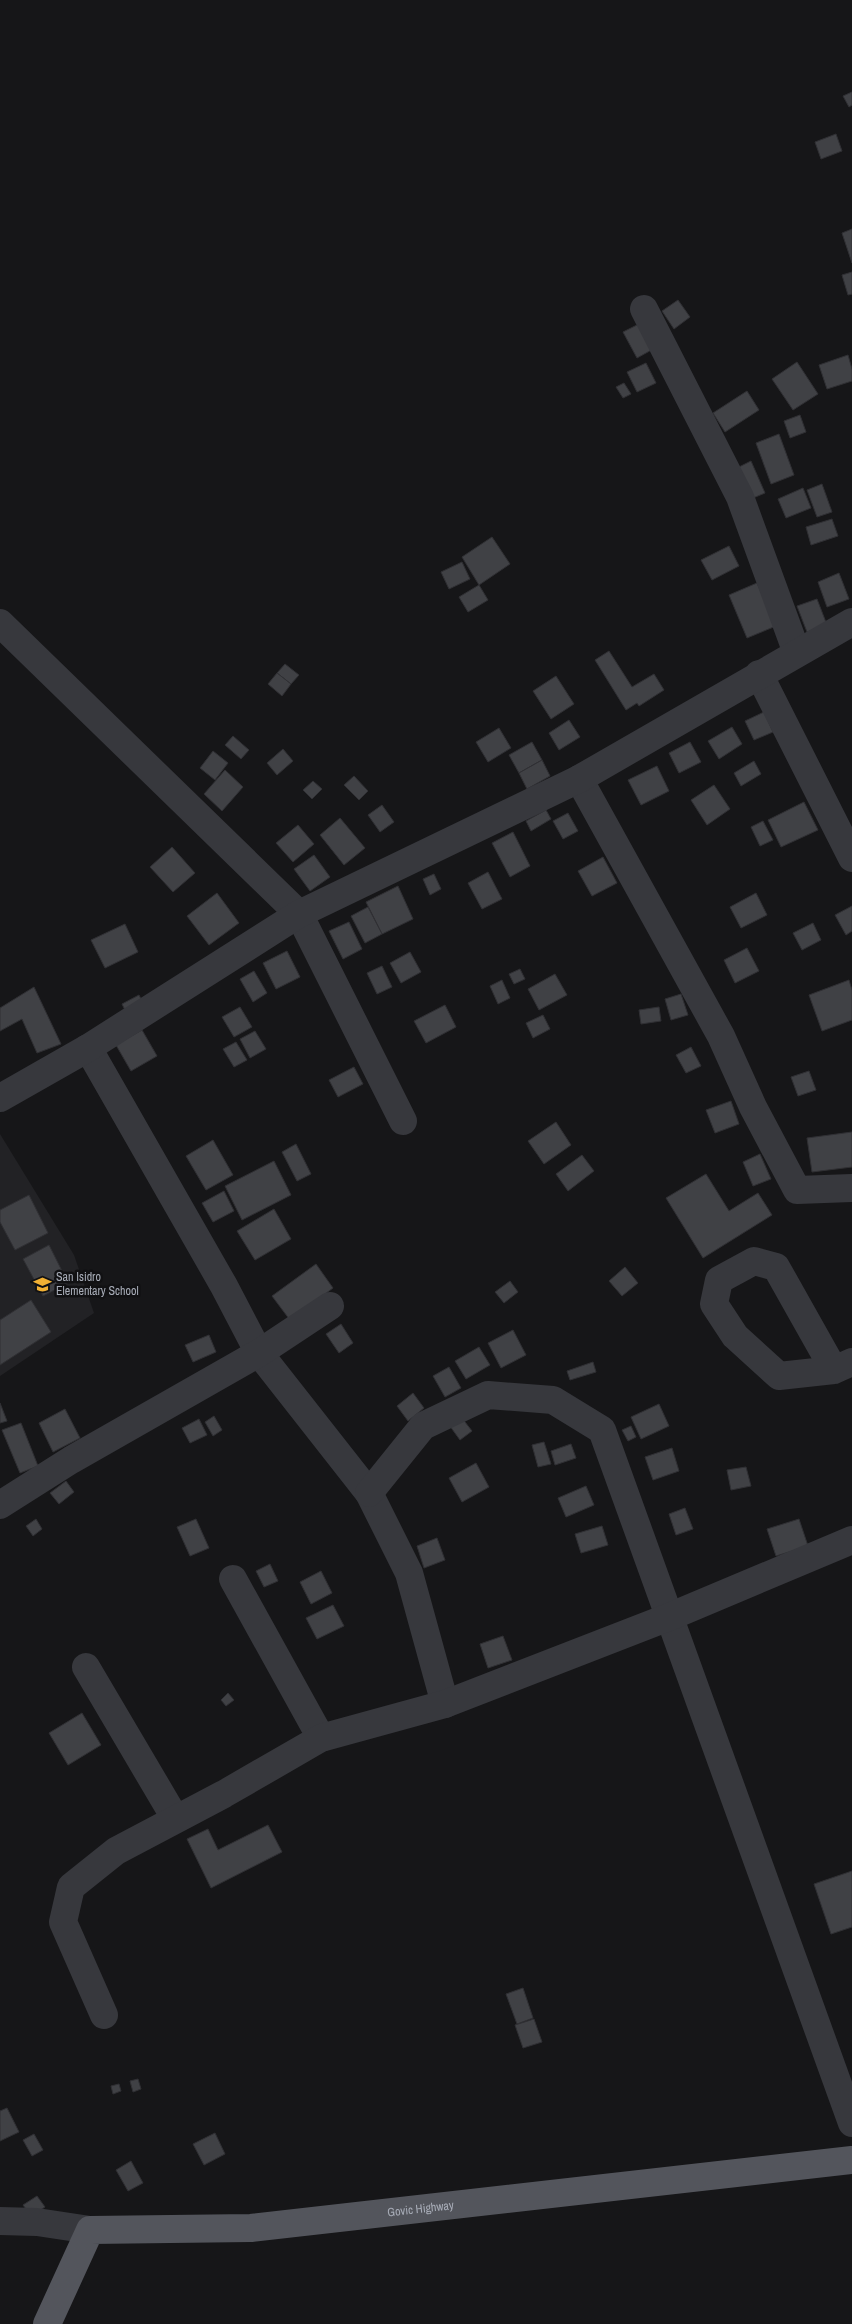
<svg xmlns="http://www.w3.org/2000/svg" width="852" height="2324" viewBox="0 0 852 2324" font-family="'Archivo Narrow',sans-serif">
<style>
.built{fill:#222225}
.building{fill:#404145;stroke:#303034}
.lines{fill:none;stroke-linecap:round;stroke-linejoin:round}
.minor{stroke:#37383d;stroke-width:28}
.major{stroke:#53555c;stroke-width:28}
.labels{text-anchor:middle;stroke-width:5;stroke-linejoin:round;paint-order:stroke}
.poi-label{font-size:12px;fill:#a8adb8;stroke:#111113;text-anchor:start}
.street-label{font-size:12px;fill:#a8adb8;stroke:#111113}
</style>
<rect width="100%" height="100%" fill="#161618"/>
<!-- built -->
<path class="built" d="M0,1134l74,121 20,58 -94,63z"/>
<!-- building -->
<g class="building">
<path d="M852,92v13l-3,2 -6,-11z"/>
<path d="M836,134l6,17 -21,8 -6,-17z"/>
<path d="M852,229v34l-10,-30z"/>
<path d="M852,272v22l-4,1 -6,-20z"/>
<path d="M678,300l12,17 -16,12 -12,-18z"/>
<path d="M641,323l14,25 -18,10 -14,-26z"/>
<path d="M848,355l4,14v12l-25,8 -8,-24z"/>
<path d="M797,362l21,32 -25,16 -21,-31z"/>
<path d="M646,363l10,20 -19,9 -10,-20z"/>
<path d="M624,383l7,11 -8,4 -7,-11z"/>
<path d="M747,391l12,19 -34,22 -12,-19z"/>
<path d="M800,415l6,17 -16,6 -6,-17z"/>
<path d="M779,434l15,41 -23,9 -15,-41z"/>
<path d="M751,461l14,32 -12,5 -14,-31z"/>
<path d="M822,484l10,28 -15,5 -10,-27z"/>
<path d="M803,488l8,20 -25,10 -8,-19z"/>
<path d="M832,519l6,17 -27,9 -5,-18z"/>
<path d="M492,537l18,27 -31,21 -17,-28z"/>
<path d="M729,546l10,20 -27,14 -11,-20z"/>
<path d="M462,562l8,17 -21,10 -8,-17z"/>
<path d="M839,573l10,26 -22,8 -9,-25z"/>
<path d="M757,583l19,43 -29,12 -18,-43z"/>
<path d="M479,585l9,15 -20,12 -9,-15z"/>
<path d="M817,599l10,26 -20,7 -10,-26z"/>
<path d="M609,651l23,36 22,-13 10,16 -25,16 -2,-3 -11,7 -31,-50z"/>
<path d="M285,664l14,11 -8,9 -14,-11z"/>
<path d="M277,673l14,11 -9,12 -14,-12z"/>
<path d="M556,676l18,28 -23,15 -18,-28z"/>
<path d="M764,712l9,20 -19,8 -9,-19z"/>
<path d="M569,720l11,17 -21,13 -10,-17z"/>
<path d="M732,727l10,17 -23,15 -11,-18z"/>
<path d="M499,728l12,20 -23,14 -12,-20z"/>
<path d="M233,736l16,14 -8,9 -16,-14z"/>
<path d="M532,742l10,18 -23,13 -10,-18z"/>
<path d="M690,742l11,20 -22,11 -10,-20z"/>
<path d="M283,749l10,12 -16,14 -10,-12z"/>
<path d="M213,751l15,12 -13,17 -15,-12z"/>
<path d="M542,760l8,16 -23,13 -8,-16z"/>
<path d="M754,761l7,13 -20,12 -7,-13z"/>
<path d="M657,766l12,25 -28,14 -13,-25z"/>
<path d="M225,770l18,17 -21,24 -18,-17z"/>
<path d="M354,776l14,15 -9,9 -15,-15z"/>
<path d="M313,781l9,8 -10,10 -9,-9z"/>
<path d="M714,785l16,24 -23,16 -16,-25z"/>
<path d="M804,802l14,28 -37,17 -13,-27z"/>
<path d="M382,805l12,17 -14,10 -12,-17z"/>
<path d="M546,810l5,9 -20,12 -5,-10z"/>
<path d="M568,813l10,18 -15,8 -10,-18z"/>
<path d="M340,818l25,30 -21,17 -24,-30z"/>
<path d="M763,821l10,19 -13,6 -9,-19z"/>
<path d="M298,825l16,19 -21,18 -17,-19z"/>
<path d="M513,832l17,34 -20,11 -18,-34z"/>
<path d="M172,847l23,26 -22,19 -23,-25z"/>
<path d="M314,855l16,22 -20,14 -16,-22z"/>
<path d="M603,857l14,26 -25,13 -14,-25z"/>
<path d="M488,872l14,27 -20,10 -14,-26z"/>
<path d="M434,874l7,15 -11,6 -7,-16z"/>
<path d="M398,886l15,33 -31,15 -16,-32z"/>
<path d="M217,893l22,30 -30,22 -22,-29z"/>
<path d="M756,893l11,22 -26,13 -11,-21z"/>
<path d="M852,906v25l-6,4 -11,-20z"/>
<path d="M368,907l14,27 -17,9 -14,-27z"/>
<path d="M349,922l13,27 -19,10 -14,-28z"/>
<path d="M813,923l8,17 -19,10 -9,-17z"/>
<path d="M125,924l13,28 -33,16 -14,-28z"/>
<path d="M747,948l12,23 -24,12 -11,-23z"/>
<path d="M287,951l13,26 -24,12 -13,-26z"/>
<path d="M410,952l11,20 -20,11 -11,-20z"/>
<path d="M382,966l10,21 -15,7 -10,-21z"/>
<path d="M520,969l5,10 -11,5 -5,-10z"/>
<path d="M254,971l13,22 -14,9 -13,-23z"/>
<path d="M555,974l12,21 -28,15 -11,-21z"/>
<path d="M502,980l8,18 -12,6 -8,-18z"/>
<path d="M849,980l3,10v30l-30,11 -13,-36z"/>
<path d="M34,987l27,57 -24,9 -15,-34 -22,12v-23z"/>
<path d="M681,994l7,21 -17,5 -6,-21z"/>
<path d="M139,995l7,14 -17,9 -7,-14z"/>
<path d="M445,1005l11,22 -30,16 -12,-22z"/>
<path d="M240,1007l12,20 -18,10 -12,-20z"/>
<path d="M659,1007l2,14 -20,3 -2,-14z"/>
<path d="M543,1015l7,14 -17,9 -7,-15z"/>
<path d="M142,1030l15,26 -26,15 -15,-26z"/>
<path d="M255,1031l11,18 -16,9 -10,-19z"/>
<path d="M236,1042l11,18 -13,7 -11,-18z"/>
<path d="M691,1047l10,19 -15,7 -10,-18z"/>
<path d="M354,1067l9,17 -25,13 -9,-17z"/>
<path d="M809,1071l7,19 -18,6 -7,-19z"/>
<path d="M731,1101l8,23 -24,9 -9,-23z"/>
<path d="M556,1122l15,23 -27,19 -16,-23z"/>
<path d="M852,1132v35l-40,5 -5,-34z"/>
<path d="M213,1140l20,35 -27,15 -20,-34z"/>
<path d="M296,1144l15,30 -14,7 -15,-29z"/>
<path d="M760,1154l11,25 -18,7 -10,-24z"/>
<path d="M582,1155l12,16 -26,20 -12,-17z"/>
<path d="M274,1161l17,34 -49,25 -17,-34z"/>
<path d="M706,1174l23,37 29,-18 14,22 -69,43 -37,-60z"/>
<path d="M224,1191l10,20 -21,11 -11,-19z"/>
<path d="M29,1195l19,38 -33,17 -15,-28v-12z"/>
<path d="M274,1209l17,30 -36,21 -18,-29z"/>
<path d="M49,1245l19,38 -25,13 -20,-37z"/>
<path d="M316,1264l17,24 -43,32 -18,-24z"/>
<path d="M625,1267l13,16 -16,13 -13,-15z"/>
<path d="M510,1281l8,11 -14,11 -9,-11z"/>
<path d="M31,1300l20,32 -51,33v-45z"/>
<path d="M341,1324l12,19 -14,10 -13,-19z"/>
<path d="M513,1330l13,25 -25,13 -13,-25z"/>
<path d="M209,1335l7,17 -23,10 -8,-17z"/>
<path d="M479,1347l11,18 -24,14 -11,-18z"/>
<path d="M593,1362l3,10 -26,8 -3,-9z"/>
<path d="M449,1367l12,21 -16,9 -12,-21z"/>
<path d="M413,1393l11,15 -16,13 -11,-15z"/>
<path d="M0,1403l7,18 -7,2z"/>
<path d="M659,1404l10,22 -28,13 -10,-22z"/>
<path d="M65,1409l15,29 -27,14 -14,-29z"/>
<path d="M458,1413l14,18 -12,9 -13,-18z"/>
<path d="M214,1416l8,14 -9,6 -8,-14z"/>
<path d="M199,1419l8,16 -17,8 -8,-15z"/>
<path d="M21,1423l17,43 -18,7 -18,-43z"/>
<path d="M631,1426l5,11 -8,4 -6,-11z"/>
<path d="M544,1442l7,22 -13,3 -6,-22z"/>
<path d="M571,1444l5,14 -21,7 -4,-14z"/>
<path d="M672,1448l7,23 -26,9 -8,-23z"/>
<path d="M476,1463l13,24 -27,15 -13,-24z"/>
<path d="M746,1467l5,19 -20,4 -4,-20z"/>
<path d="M66,1481l8,11 -15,12 -9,-11z"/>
<path d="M586,1486l8,19 -28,12 -8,-19z"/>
<path d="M685,1508l8,21 -17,6 -7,-21z"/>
<path d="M36,1519l6,10 -9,7 -7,-10z"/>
<path d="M196,1519l13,29 -19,8 -13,-29z"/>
<path d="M799,1519l9,27 -32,10 -9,-27z"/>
<path d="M602,1526l6,19 -27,8 -6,-19z"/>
<path d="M437,1538l8,22 -21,8 -7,-22z"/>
<path d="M270,1564l8,17 -14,6 -8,-16z"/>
<path d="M321,1571l11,22 -21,11 -11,-22z"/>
<path d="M333,1605l11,21 -27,13 -11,-21z"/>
<path d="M503,1636l9,24 -24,8 -8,-24z"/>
<path d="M228,1693l6,7 -8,6 -5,-6z"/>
<path d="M82,1713l19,32 -33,20 -19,-32z"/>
<path d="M268,1825l14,27 -71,36 -24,-49 21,-10 10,21z"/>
<path d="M852,1871v56l-21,7 -17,-50z"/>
<path d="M523,1988l10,30 -16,6 -11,-30z"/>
<path d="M534,2019l8,23 -19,6 -8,-23z"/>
<path d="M138,2079l3,10 -8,3 -3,-11z"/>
<path d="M119,2084l2,7 -8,3 -2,-8z"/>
<path d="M7,2108l12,24 -19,9v-30z"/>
<path d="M215,2133l10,21 -21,11 -11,-21z"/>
<path d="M34,2134l9,16 -11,6 -9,-16z"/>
<path d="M131,2161l12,22 -15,8 -12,-21z"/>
<path d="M37,2196l8,11 -14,9 -8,-11z"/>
</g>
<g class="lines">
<!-- minor -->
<g class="minor">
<path d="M644,309l96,188 57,156"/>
<path d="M0,623l299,291 104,207"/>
<path d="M759,674l93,184"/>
<path d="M579,779l142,257 32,71 44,83 55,-2"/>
<path d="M88,1048l136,238 35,67 110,140 40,80 36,131"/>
<path d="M0,1098l88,-50 211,-134 280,-135 273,-157"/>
<path d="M834,1370l-58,-103 -22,-6 -35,19 -5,24 21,32 44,40 55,-6 18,-8"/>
<path d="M369,1493l54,-67 65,-31 65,5 49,30 250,693"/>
<path d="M0,1505l71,-45 188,-107 71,-47"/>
<path d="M233,1579l88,159"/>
<path d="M86,1667l89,151"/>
<path d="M104,2015l-41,-93 8,-35 45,-36 108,-57 97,-56 124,-34 224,-87 183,-77"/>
<path d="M0,2221l37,1 53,8"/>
</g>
<!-- major -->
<path class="major" id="s1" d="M47,2324l43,-94 161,-2 601,-68"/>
</g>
<!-- icons -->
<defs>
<symbol id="school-bare" viewBox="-9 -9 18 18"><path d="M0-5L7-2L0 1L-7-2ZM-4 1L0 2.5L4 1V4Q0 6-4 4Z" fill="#f2b134" stroke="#111113" stroke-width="2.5" paint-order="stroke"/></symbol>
</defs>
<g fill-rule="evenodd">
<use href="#school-bare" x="30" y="1272" width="25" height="25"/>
</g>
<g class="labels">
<!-- poi labels -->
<g class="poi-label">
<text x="56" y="1281">San Isidro<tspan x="56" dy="14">Elementary School</tspan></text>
</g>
<!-- street labels -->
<g class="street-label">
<text dy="4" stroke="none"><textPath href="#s1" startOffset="435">Govic Highway</textPath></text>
</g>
</g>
</svg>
